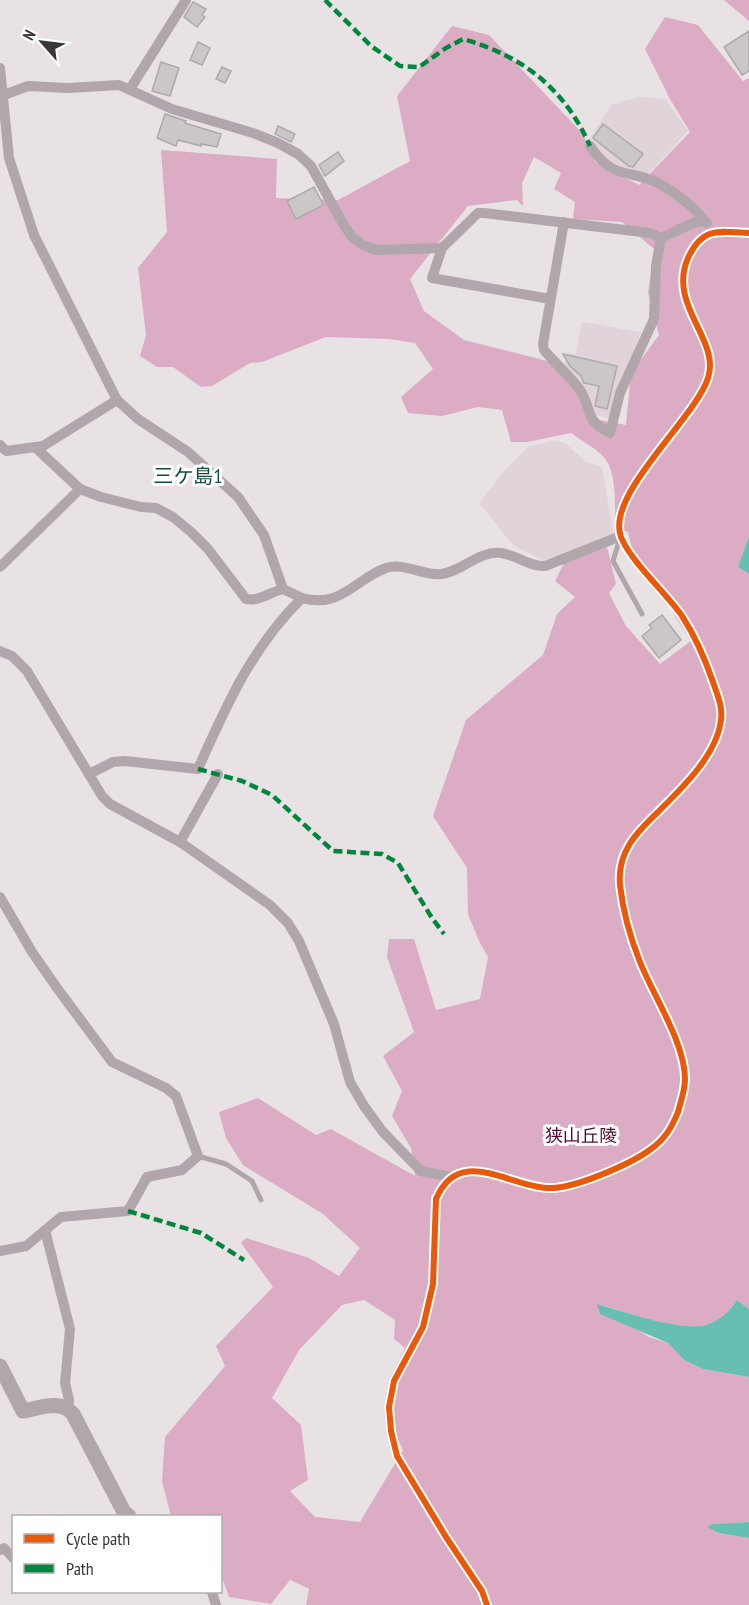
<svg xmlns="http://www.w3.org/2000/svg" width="749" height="1605" viewBox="0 0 749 1605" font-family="'PT Sans Narrow','Noto Sans JP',sans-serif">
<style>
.built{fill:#e0d3d9}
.forest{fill:#dbacc3;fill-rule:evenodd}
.water{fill:#67bfb2}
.building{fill:#cbc7c9;stroke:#aea9ab;stroke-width:1.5}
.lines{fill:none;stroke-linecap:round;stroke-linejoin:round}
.lane{stroke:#b1a6ab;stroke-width:5}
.street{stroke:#b1a6ab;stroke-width:10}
.secondary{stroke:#b1a6aa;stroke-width:15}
.quiet{stroke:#00873e;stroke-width:4.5;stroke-dasharray:9 4.5;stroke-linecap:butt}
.cycleway-casing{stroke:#fff;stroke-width:10}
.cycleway{stroke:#e8590c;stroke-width:6}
.labels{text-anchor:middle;stroke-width:6;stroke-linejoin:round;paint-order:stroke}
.park-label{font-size:18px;fill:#550b37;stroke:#fff}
.neighbourhood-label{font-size:20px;fill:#114b41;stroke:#fff}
</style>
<rect width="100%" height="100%" fill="#e8e2e5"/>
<!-- built -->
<g class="built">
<path d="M640,97l25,2 23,32 -39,42 -29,-4 -19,-13 -11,-18 22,-34z"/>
<path d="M582,322l59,10 -30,87 -21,-6 -26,-49 3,-12 9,2z"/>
<path d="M556,440l9,3 21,19 16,5 12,70 -72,23 -29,-15 -34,-42 26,-33 23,-23z"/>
</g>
<!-- forest -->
<g class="forest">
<path d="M724,0h25v21z"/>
<path d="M665,17l33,8 45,56 6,-3v458l-11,31 11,7v735l-12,-9c-7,11 -18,21 -31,25 -23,8 -84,-14 -108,-21l51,33 19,6 16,17 19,9 46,8v145l-36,2 6,9 30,5v67h-443l3,-16 -19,-9 -19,24 -42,-7 -8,-22 -1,-59h-49l-9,-35 3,-44 60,-71 -9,-20 57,-59 -32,-44 5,-5 63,20 30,18 21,-28 -37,-34 -80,-49 -17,-27 -7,-26 39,-14 58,37 15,-6 84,47 -4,-28 -19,-32 10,-25 -19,-35 31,-24 -27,-75 2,-18h25l22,71 44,-11 8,-42 -9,-16 -11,-27 -1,-46 -34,-52 33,-96 77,-65 14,-41 18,-17 -20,-16 10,-20 42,-14 9,37 -7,9 17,33 34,38 31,-23 -59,-92 -4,-17 -13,-5c0,-19 2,-51 -9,-67 -5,-9 -26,-20 -35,-27l-44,9h-16l-9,-32 -24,-3 -36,9 -34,-3 -7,-16 32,-28 -18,-26 -26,-4 -63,-2 -64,25 -12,1 -38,23 -11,1 -28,-20h-16l-17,-11 6,-21 -8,-67 29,-36 -6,-82 116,9 -1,39 62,2 72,-39 -13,-65 55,-70 37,9 94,99 12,28 44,23 51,-53 -20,-33 -25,-50zM534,157l27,16 -7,16 21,13 -2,17 49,3 32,27 -6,44 11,42 -28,38 -5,52 -37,-7 -26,-53 -99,-25 -40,-29 -14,-32 58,-73 49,-6 6,6 -1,-23zM364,1300l31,20 -1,19 11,9 -12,26 -8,37 18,39 -43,72 -45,-5 -25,-26 18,-11 -7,-55 -29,-27 27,-48 43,-45z"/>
</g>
<!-- water -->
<g class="water">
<path d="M749,536v38l-11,-7z"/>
<path d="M737,1300l12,9v68l-46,-8 -19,-9 -16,-17 -68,-29 -3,-10c24,7 86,28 109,21 13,-4 24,-14 31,-25z"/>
<path d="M749,1522v16l-30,-5 -12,-6 6,-3z"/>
</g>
<!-- building -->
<g class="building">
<path d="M193,2l13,7 -4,6 3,2 -8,10 -13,-10z"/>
<path d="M749,31v40l-7,4 -18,-28z"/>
<path d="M198,42l12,6 -8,17 -12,-5z"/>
<path d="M161,62l18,6 -9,28 -18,-5z"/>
<path d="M222,67l9,4 -6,12 -9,-4z"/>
<path d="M165,114l21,7 -1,2 36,11 -4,13 -16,-3v2l-23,-6 -2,6 -19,-8z"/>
<path d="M603,124l40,30 -10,13 -4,-1 -36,-28z"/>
<path d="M278,126l17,8 -4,8 -16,-8z"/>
<path d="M338,152l6,9 -19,15 -6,-11z"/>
<path d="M314,187l9,17 -1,2 -26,13 -9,-18z"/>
<path d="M563,354l54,12 -10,43 -12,-3 4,-20 -15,-3 -3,-7 -11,-10z"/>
<path d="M662,615l19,25 -22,18 -17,-22 10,-8 -3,-3z"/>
</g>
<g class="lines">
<!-- lane -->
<g class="lane">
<path d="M620,538l-7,23 29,53"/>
<path d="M198,1156l28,8 26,17 9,19"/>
</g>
<!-- street -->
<g class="street">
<path d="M0,68l9,90 25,77 83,165 21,19 50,33 50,45 26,38 19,54 19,9"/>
<path d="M130,89l56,-89"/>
<path d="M4,95l24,-9 40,2 51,-3 53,24 81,24 25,10 20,11 13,12 31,56 10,15 11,8 13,5 66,-2 36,-35h6l166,20 11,5 32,-15 11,-2"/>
<path d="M590,146c25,38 44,21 75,41 11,7 24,16 33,26 4,4 5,7 9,10"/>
<path d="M564,222l-21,122 1,6c10,12 31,31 38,43 10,20 4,28 28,40l10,-40 34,-74 2,-53 5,-28"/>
<path d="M442,248l-10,30 118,21"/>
<path d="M0,445l6,6 37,-5 74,-46"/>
<path d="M80,489l21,8 40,10 15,1 17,9 18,15 17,17 38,50c12,3 24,-7 37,-10"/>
<path d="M0,567l80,-78 -45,-42"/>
<path d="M0,651l12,5 15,15 75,125 8,8 70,38 90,63 18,18 11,18 35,83 16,58 14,24 19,26 38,39 30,6"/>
<path d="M89,774l24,-12 12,-1 73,8c28,-63 54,-122 104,-171 39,11 53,-19 84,-30 18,-6 37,8 55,6 21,-2 38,-24 60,-21 16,2 28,14 44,13l76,-30"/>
<path d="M180,842l38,-68"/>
<path d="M0,897l32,55 25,36 55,74 54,26 10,8 22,60 -16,14 -35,7 -19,34 -67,6 -35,29 -26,5"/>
<path d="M45,1230l25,99 -5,54 4,17 -1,8"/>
<path d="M0,1550l4,-2 10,11"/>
<path d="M212,1592l4,13"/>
<path d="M487,1605l-5,-14 -36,-54 -49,-81 -6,-25 -2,-24 5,-26 29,-54 10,-43 3,-85c23,-54 72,-13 111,-11 25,2 84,-24 104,-39 14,-10 21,-22 27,-37 3,-11 7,-22 7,-33 0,-36 -32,-84 -45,-117 -10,-25 -17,-50 -20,-77 -3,-33 16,-52 38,-73 24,-24 59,-57 63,-92 2,-13 -4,-26 -8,-38 -8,-23 -18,-46 -31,-66 -16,-23 -51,-54 -61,-79 -16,-42 74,-118 87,-159 13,-38 -41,-73 -20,-120 15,-33 33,-26 61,-25"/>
</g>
<!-- secondary -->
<path class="secondary" d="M0,1366l23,45c17,-3 37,-12 50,3l51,98 5,4"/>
<!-- quiet -->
<g class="quiet">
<path d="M325,0l46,46 29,20 19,1 27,-19 17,-9c60,17 102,50 127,107"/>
<path d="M198,769l44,12 30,14 61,56 49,3 16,9 34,55 12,16"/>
<path d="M128,1211l73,22 43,27"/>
</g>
<defs>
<path id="cycleway" d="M487,1605l-5,-14 -36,-54 -49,-81 -6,-25 -2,-24 5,-26 29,-54 10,-43 3,-85c23,-54 72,-13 111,-11 25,2 84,-24 104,-39 14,-10 21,-22 27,-37 3,-11 7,-22 7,-33 0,-36 -32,-84 -45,-117 -10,-25 -17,-50 -20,-77 -3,-33 16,-52 38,-73 24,-24 59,-57 63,-92 2,-13 -4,-26 -8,-38 -8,-23 -18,-46 -31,-66 -16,-23 -51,-54 -61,-79 -16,-42 74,-118 87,-159 13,-38 -41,-73 -20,-120 15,-33 33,-26 61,-25"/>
</defs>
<!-- cycleway casing -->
<use href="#cycleway" class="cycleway-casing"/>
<!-- cycleway -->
<use href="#cycleway" class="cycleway"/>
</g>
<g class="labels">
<!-- park labels -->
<g class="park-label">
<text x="581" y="1142">狭山丘陵</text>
</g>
<!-- neighbourhood labels -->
<g class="neighbourhood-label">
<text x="188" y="483">三ケ島1</text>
</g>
</g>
<!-- legend -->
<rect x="12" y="1515" width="210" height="78" fill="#ffffff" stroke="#b0afaf" stroke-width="1.5"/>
<rect x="24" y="1534" width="30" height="9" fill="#e8590c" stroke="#b0afaf" stroke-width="1.5"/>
<text x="66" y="1545" font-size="18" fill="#3a3637">Cycle path</text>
<rect x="24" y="1564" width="30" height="9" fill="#00873e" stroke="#b0afaf" stroke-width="1.5"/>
<text x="66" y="1575" font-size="18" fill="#3a3637">Path</text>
<!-- north arrow -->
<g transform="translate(42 42) rotate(298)" stroke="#ffffff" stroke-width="4.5" paint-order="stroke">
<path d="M0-4.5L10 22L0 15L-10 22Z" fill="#3a3637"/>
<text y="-9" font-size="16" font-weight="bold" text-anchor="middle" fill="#3a3637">N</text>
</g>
</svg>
